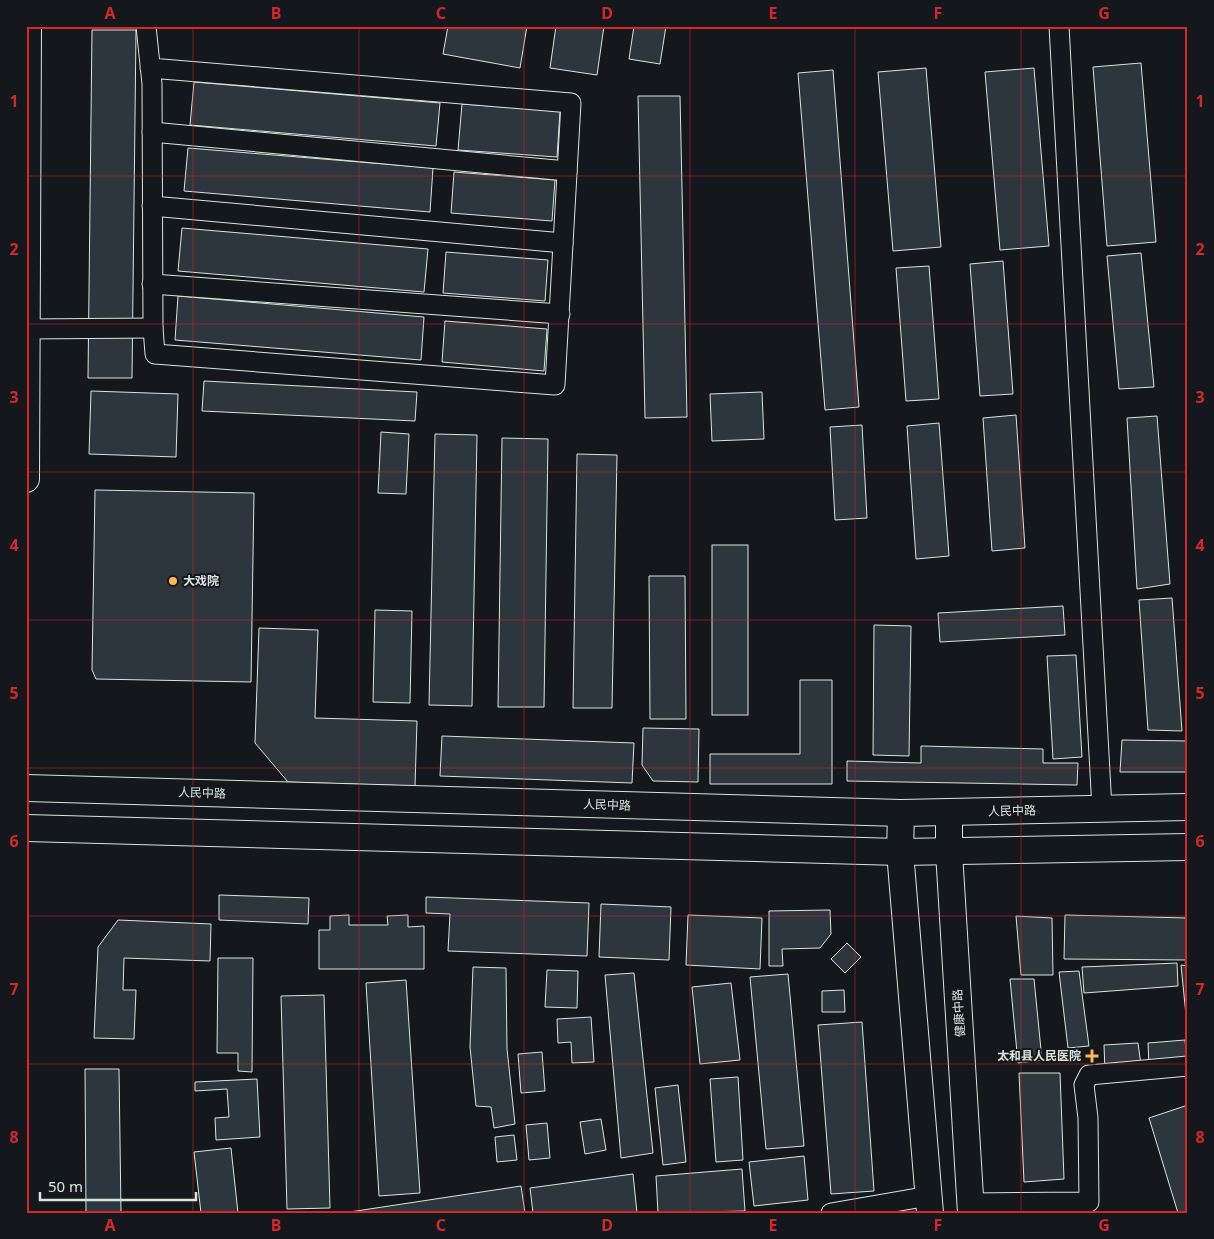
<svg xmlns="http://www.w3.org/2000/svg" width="1214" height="1239" viewBox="0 0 1214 1239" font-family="'Noto Sans','Noto Sans SC',sans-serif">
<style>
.building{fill:#2c363c;stroke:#d8e6dc}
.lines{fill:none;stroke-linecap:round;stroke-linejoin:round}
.street-casing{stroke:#d8e6dc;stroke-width:21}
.secondary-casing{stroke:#d8e6dc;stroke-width:28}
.street{stroke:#14181c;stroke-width:19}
.secondary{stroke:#14181c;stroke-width:26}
.grid{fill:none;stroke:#d62828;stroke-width:1;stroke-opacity:0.55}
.poi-dot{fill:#ffb74d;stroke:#14181c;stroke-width:2}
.labels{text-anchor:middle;stroke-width:4;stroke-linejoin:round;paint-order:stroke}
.poi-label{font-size:12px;font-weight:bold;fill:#d8e6dc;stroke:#14181c;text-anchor:start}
.street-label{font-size:12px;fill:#d8e6dc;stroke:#14181c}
.neatline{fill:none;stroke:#d62828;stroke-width:2}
.grid-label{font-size:16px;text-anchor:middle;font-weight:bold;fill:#d62828}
</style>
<rect width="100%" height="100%" fill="#14181c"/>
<!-- building -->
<g class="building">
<path d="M448,26h79l-7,42 -77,-14z"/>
<path d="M556,26h48l-7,49 -47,-7z"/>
<path d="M634,26h32l-6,38 -31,-5z"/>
<path d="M92,30h44l-4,348h-44z"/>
<path d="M1141,63l15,179 -49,4 -14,-179z"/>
<path d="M926,68l15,179 -48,4 -15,-179z"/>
<path d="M1034,68l15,178 -49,4 -15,-178z"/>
<path d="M833,70l26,337 -34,3 -27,-337z"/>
<path d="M194,82l246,21 -4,43 -246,-21z"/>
<path d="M638,96h42l7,321 -42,1z"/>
<path d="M462,104l98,7 -3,46 -99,-7z"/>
<path d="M188,148l245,20 -3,44 -246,-21z"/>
<path d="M454,172l101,8 -3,41 -101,-8z"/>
<path d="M182,228l246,21 -4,43 -246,-21z"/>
<path d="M446,252l102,8 -3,41 -102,-8z"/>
<path d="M1141,253l13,134 -35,2 -12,-133z"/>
<path d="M1003,261l10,133 -33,2 -10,-132z"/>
<path d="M929,266l10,133 -33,2 -10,-133z"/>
<path d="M178,296l246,21 -3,43 -246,-20z"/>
<path d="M445,321l102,8 -3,42 -102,-9z"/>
<path d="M204,381l213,11 -2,29 -213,-10z"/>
<path d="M91,391l87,3 -2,63 -87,-3z"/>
<path d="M762,392l2,47 -52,2 -2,-47z"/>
<path d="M1016,415l9,133 -33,3 -9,-133z"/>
<path d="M1157,416l13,168 -33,5 -10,-171z"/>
<path d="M939,423l10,133 -33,3 -9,-133z"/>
<path d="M862,425l5,93 -32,2 -5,-93z"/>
<path d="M381,432l28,2 -3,60 -28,-1z"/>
<path d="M435,434l42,1 -5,271 -43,-1z"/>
<path d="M502,438l46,1 -4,268h-46z"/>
<path d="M577,454l40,1 -5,253h-39z"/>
<path d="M95,490l159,3 -3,189 -155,-3 -4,-9z"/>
<rect x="712" y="545" width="36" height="170"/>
<path d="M649,576h36l1,143h-36z"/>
<path d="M1172,598l10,133 -34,-1 -9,-130z"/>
<path d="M1063,606l2,29 -125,7 -2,-29z"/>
<path d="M375,610l37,1 -2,92 -37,-1z"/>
<path d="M874,625l37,1 -2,130 -36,-1z"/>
<path d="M259,628l59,2 -3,88 102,3 -2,65 -127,-4 -33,-39z"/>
<path d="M1076,655l6,102 -29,2 -6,-103z"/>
<path d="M800,680h32v104h-122v-30h90z"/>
<path d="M643,728l56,1 -1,53 -45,-1 -11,-16z"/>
<path d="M442,736l192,7 -2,40 -192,-7z"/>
<path d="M1122,740l66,1v31h-68z"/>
<path d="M921,746l122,3v14h35l-1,22 -230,-4v-20l74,2z"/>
<path d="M219,895l90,3 -1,26 -89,-4z"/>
<path d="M426,897l163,6 -2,53 -139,-5 2,-37 -24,-1z"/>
<path d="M601,904l70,3 -2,53 -70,-3z"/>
<path d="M830,910l1,24 -11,14 -38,1 1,17h-14v-55z"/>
<path d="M349,915v10h39l-1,-9 21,-1v12l16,-1v43h-105v-39h11v-14z"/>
<path d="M688,915l74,3 -2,51 -74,-4z"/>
<path d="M1065,915l123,3v42l-124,-1z"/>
<path d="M1016,916l36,2 1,57h-32z"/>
<path d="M118,920l93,4 -1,37 -86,-3 -1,32h13l-2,49 -40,-1 4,-91z"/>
<path d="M847,943l14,14 -16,16 -14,-14z"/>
<path d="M218,958h35l-1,114 -14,-1v-18h-21z"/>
<path d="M1177,963l1,23 -94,7 -2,-26z"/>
<path d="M1181,965l7,1v69z"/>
<path d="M473,967l33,1 1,81 8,75 -21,4 -3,-21 -15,-1 -6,-59z"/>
<path d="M547,970l31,1 -1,37 -32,-1z"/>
<path d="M1079,971l10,75 -21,2 -9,-76z"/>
<path d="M634,973l19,180 -32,5 -16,-183z"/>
<path d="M788,974l16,172 -38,3 -16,-172z"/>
<path d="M1010,979h24l8,81 -24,3z"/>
<path d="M406,980l14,213 -41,3 -13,-213z"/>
<path d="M731,983l9,77 -40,4 -8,-77z"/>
<path d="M844,990l1,22h-23v-21z"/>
<path d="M324,995l6,213 -43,1 -6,-213z"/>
<path d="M591,1017l3,45 -22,1 -1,-21 -13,1 -1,-24z"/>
<path d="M862,1022l12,169 -43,3 -13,-169z"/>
<path d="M1185,1040l2,21 -38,4 -1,-22z"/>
<path d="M1138,1043l3,22 -36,6 -1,-26z"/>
<path d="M542,1052l3,39 -24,2 -3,-39z"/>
<path d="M85,1069h34l2,144h-35z"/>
<path d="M1019,1073h41l4,106 -40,3z"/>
<path d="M738,1077l5,83 -27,2 -6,-83z"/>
<path d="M257,1079l3,58 -44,3 -1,-22 14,-1 -2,-28 -32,2v-9z"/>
<path d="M678,1085l8,77 -23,3 -8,-77z"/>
<path d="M1188,1105v108h-10l-29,-95z"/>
<path d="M601,1119l5,31 -21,4 -5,-32z"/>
<path d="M547,1123l3,35 -21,2 -3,-35z"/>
<path d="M514,1135l3,25 -20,2 -2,-25z"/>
<path d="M231,1148l7,65h-37l-7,-61z"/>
<path d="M804,1156l4,44 -54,6 -5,-44z"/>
<path d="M742,1169l3,42 -87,2 -2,-37z"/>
<path d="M633,1174l4,39h-104l-3,-25z"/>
<path d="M521,1186l4,27h-182z"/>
</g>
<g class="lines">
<defs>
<g id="street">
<path d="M146,26l6,58 1,244 2,26 400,31 16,-282 -421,-35"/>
<path d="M1059,26l43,783"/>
<path d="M152,132l415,39"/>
<path d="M152,206l411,37"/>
<path d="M152,284l408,30"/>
<path d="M27,329l126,-1"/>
<path d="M971,1203l118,-1 -1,-84 -4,-33 5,-10 99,-9"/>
<path d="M831,1213l98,-17"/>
</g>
<g id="secondary">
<path d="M26,479l2,-453"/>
<path d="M26,788l875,25 287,-6"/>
<path d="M949,812v40l22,361"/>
<path d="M901,813l-1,39 30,361"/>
<path d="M26,828l874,24 288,-5"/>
</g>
</defs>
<!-- street casing -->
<use href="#street" class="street-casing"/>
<!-- secondary casing -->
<use href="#secondary" class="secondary-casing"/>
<!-- street -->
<use href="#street" class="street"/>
<!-- secondary -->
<use href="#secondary" class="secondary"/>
</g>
<!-- grid -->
<path class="grid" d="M193,26v1187M359,26v1187M524,26v1187M690,26v1187M855,26v1187M1021,26v1187M26,176h1162M26,324h1162M26,472h1162M26,620h1162M26,768h1162M26,916h1162M26,1064h1162"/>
<!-- markers -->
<g class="poi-dot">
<circle cx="173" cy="581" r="5"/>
<path d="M1089.5 1048.5h5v5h5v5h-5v5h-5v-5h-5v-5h5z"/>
</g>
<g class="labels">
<!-- poi labels -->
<g class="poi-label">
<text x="183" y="585">大戏院</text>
<text x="1081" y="1060" text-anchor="end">太和县人民医院</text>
</g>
<!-- street labels -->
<g class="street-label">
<text transform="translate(202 793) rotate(2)" y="4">人民中路</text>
<text transform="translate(607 805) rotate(2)" y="4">人民中路</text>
<text transform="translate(1012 811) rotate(-1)" y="4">人民中路</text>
<text transform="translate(959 1013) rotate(-94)" y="4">健康中路</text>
</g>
</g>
<!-- border -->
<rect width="1214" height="1239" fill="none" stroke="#14181c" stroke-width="55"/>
<!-- scale -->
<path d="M40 1192v8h156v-8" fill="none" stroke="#d8e6dc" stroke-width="2.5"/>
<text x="48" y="1192" font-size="15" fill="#d8e6dc" stroke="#14181c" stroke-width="4" paint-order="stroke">50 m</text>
<rect x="28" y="28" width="1158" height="1184" class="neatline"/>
<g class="grid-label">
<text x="110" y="19">A</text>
<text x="276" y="19">B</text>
<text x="441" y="19">C</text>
<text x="607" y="19">D</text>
<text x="773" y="19">E</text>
<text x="938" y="19">F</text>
<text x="1104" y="19">G</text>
<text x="14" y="107">1</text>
<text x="1200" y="107">1</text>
<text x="14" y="255">2</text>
<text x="1200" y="255">2</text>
<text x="14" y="403">3</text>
<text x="1200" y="403">3</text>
<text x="14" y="551">4</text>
<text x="1200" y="551">4</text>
<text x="14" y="699">5</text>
<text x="1200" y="699">5</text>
<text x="14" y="847">6</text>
<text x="1200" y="847">6</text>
<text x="14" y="995">7</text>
<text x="1200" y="995">7</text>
<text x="14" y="1143">8</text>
<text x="1200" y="1143">8</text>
<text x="110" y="1231">A</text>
<text x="276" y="1231">B</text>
<text x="441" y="1231">C</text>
<text x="607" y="1231">D</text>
<text x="773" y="1231">E</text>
<text x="938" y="1231">F</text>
<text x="1104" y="1231">G</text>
</g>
</svg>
